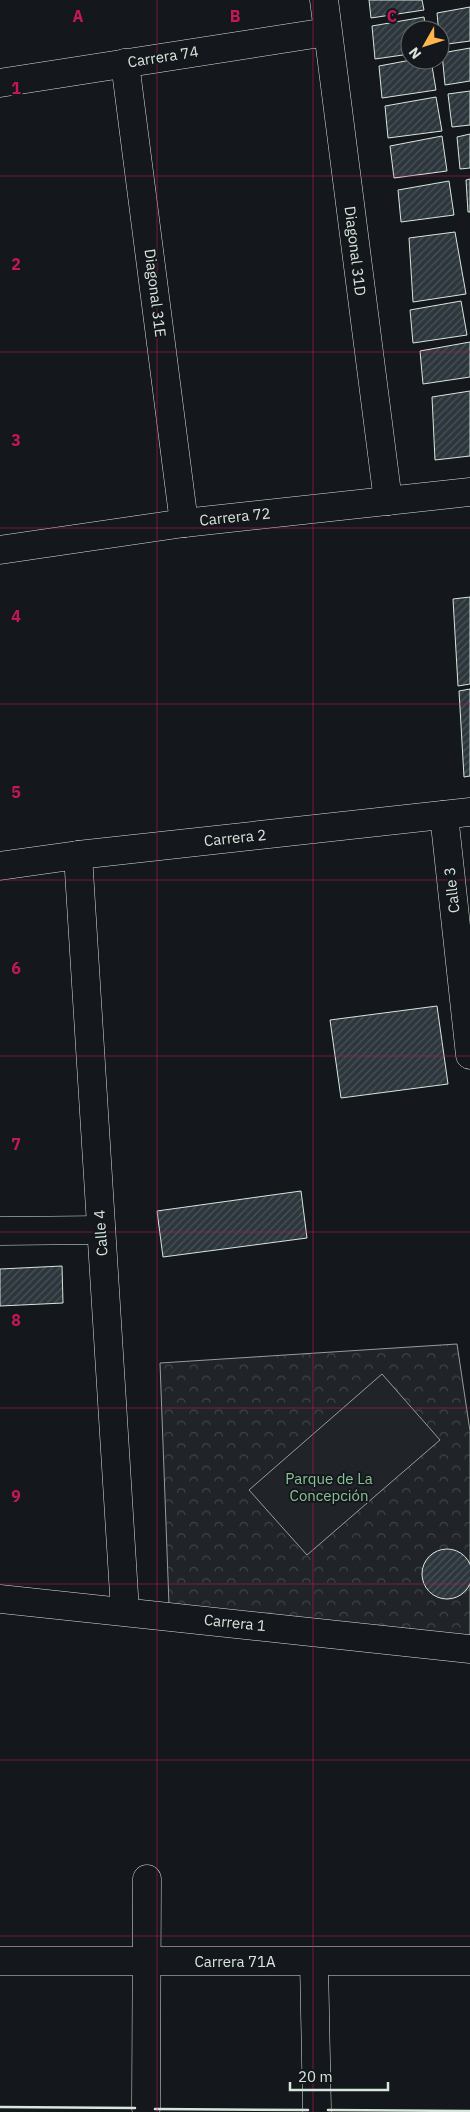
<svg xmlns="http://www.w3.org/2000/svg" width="470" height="2112" viewBox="0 0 470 2112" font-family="'IBM Plex Sans',sans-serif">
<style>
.forest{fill:url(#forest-crowns);stroke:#939e99}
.pitch{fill:#202428;stroke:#939e99}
.building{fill:url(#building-hatch);stroke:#d8e6dc}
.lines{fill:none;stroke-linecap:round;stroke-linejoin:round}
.minor-casing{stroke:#d8e6dc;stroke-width:29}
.minor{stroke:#14181c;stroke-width:28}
.wall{stroke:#d8e6dc;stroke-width:2.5}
.grid{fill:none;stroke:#c2185b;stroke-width:1;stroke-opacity:0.55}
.labels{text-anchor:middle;stroke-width:4;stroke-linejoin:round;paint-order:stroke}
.street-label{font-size:15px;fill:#d8e6dc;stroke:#14181c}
.park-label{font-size:15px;fill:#8ac095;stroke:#14181c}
.grid-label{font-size:16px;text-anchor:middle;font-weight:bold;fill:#c2185b;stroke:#14181c;stroke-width:4;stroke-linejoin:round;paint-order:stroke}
</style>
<defs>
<pattern id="forest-crowns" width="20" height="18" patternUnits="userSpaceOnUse" patternTransform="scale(1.25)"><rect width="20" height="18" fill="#202428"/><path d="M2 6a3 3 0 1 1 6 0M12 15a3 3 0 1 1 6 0" fill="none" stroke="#404447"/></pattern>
<pattern id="building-hatch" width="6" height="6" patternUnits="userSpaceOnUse" patternTransform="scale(1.25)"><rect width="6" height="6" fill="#2c363c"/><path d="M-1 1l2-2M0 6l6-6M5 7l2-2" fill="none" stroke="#4a5358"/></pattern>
</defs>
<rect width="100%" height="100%" fill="#14181c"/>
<!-- forest -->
<path class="forest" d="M457,1344l13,87v210l-301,-36 -9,-242z"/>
<!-- pitch -->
<path class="pitch" d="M382,1374l58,66 -133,115 -58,-65z"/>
<!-- building -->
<g class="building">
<path d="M369,0h53l2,10 -53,8z"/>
<path d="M470,7v34l-30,4 -3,-32z"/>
<path d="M424,17l2,13h-16v24l-35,5 -3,-33z"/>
<path d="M470,48v33l-25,4 -3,-32z"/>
<path d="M411,60h20l5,30 -54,8 -3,-32z"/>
<path d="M470,91v34l-18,2 -4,-33z"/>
<path d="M436,97l6,34 -54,7 -3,-32z"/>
<path d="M470,134v34l-10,1 -3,-32z"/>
<path d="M442,136l5,35 -53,7 -4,-32z"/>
<path d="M470,179v33h-2l-2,-32z"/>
<path d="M449,181l5,34 -53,7 -3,-32z"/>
<path d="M455,232l11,62 -53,8 -4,-64z"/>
<path d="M461,301l6,34 -54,8 -3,-33z"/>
<path d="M470,342v35l-47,7 -3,-33z"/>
<path d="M470,391v65l-35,4 -3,-63z"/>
<path d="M470,597v87l-12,2 -5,-87z"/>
<path d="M470,689v87l-6,1 -5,-86z"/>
<path d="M437,1006l11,78 -107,14 -11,-78z"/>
<path d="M301,1191l6,47 -144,19 -6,-46z"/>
<path d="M62,1266l1,37 -63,3v-37z"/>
<circle cx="447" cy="1574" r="25"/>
</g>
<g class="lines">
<defs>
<g id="minor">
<path d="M324,0l64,501"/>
<path d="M125,63l59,460"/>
<path d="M0,83l327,-51"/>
<path d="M0,550l184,-27 286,-31"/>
<path d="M444,815l26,240"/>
<path d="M78,855l47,756"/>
<path d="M0,866l78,-11 392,-43"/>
<path d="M0,1231l101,-1"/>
<path d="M0,1599l470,50"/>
<path d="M0,1961h470"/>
<path d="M314,1962l3,148"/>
<path d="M146,2108l1,-229"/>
</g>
</defs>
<!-- minor casing -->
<use href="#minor" class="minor-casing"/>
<!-- minor -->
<use href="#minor" class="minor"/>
<!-- wall -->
<g class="wall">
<path d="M0,2107l135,1"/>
<path d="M155,2109l153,1"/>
<path d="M328,2110l142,1"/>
</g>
</g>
<!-- grid -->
<path class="grid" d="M157,0v2112M313,0v2112M0,176h470M0,352h470M0,528h470M0,704h470M0,880h470M0,1056h470M0,1232h470M0,1408h470M0,1584h470M0,1760h470M0,1936h470"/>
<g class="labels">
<!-- street labels -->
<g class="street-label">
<text transform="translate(163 57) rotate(-9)" y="5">Carrera 74</text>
<text transform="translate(355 251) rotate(83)" y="5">Diagonal 31D</text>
<text transform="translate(155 293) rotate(83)" y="5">Diagonal 31E</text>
<text transform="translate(235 517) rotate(-6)" y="5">Carrera 72</text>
<text transform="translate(235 838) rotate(-6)" y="5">Carrera 2</text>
<text transform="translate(452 890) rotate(-96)" y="5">Calle 3</text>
<text transform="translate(101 1233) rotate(-94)" y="5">Calle 4</text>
<text transform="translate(235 1623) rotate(6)" y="5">Carrera 1</text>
<text x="235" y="1967">Carrera 71A</text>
</g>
<!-- park labels -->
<g class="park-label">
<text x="329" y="1484">Parque de La<tspan x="329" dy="17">Concepción</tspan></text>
</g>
</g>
<g class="grid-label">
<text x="78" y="22">A</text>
<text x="235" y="22">B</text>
<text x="392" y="22">C</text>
<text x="16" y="94">1</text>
<text x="16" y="270">2</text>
<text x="16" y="446">3</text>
<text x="16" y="622">4</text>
<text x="16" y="798">5</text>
<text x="16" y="974">6</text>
<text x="16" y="1150">7</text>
<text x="16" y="1326">8</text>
<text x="16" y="1502">9</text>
</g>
<!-- north arrow -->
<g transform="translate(425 45) rotate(231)"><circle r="24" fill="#14181c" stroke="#626a69"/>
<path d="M0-4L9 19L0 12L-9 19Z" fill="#ffb74d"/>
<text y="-8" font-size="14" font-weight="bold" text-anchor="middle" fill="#d8e6dc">N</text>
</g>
<!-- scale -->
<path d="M290 2082v8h98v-8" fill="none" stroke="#d8e6dc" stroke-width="2.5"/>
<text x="298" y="2082" font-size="15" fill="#d8e6dc" stroke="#14181c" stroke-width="4" paint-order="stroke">20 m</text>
</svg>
